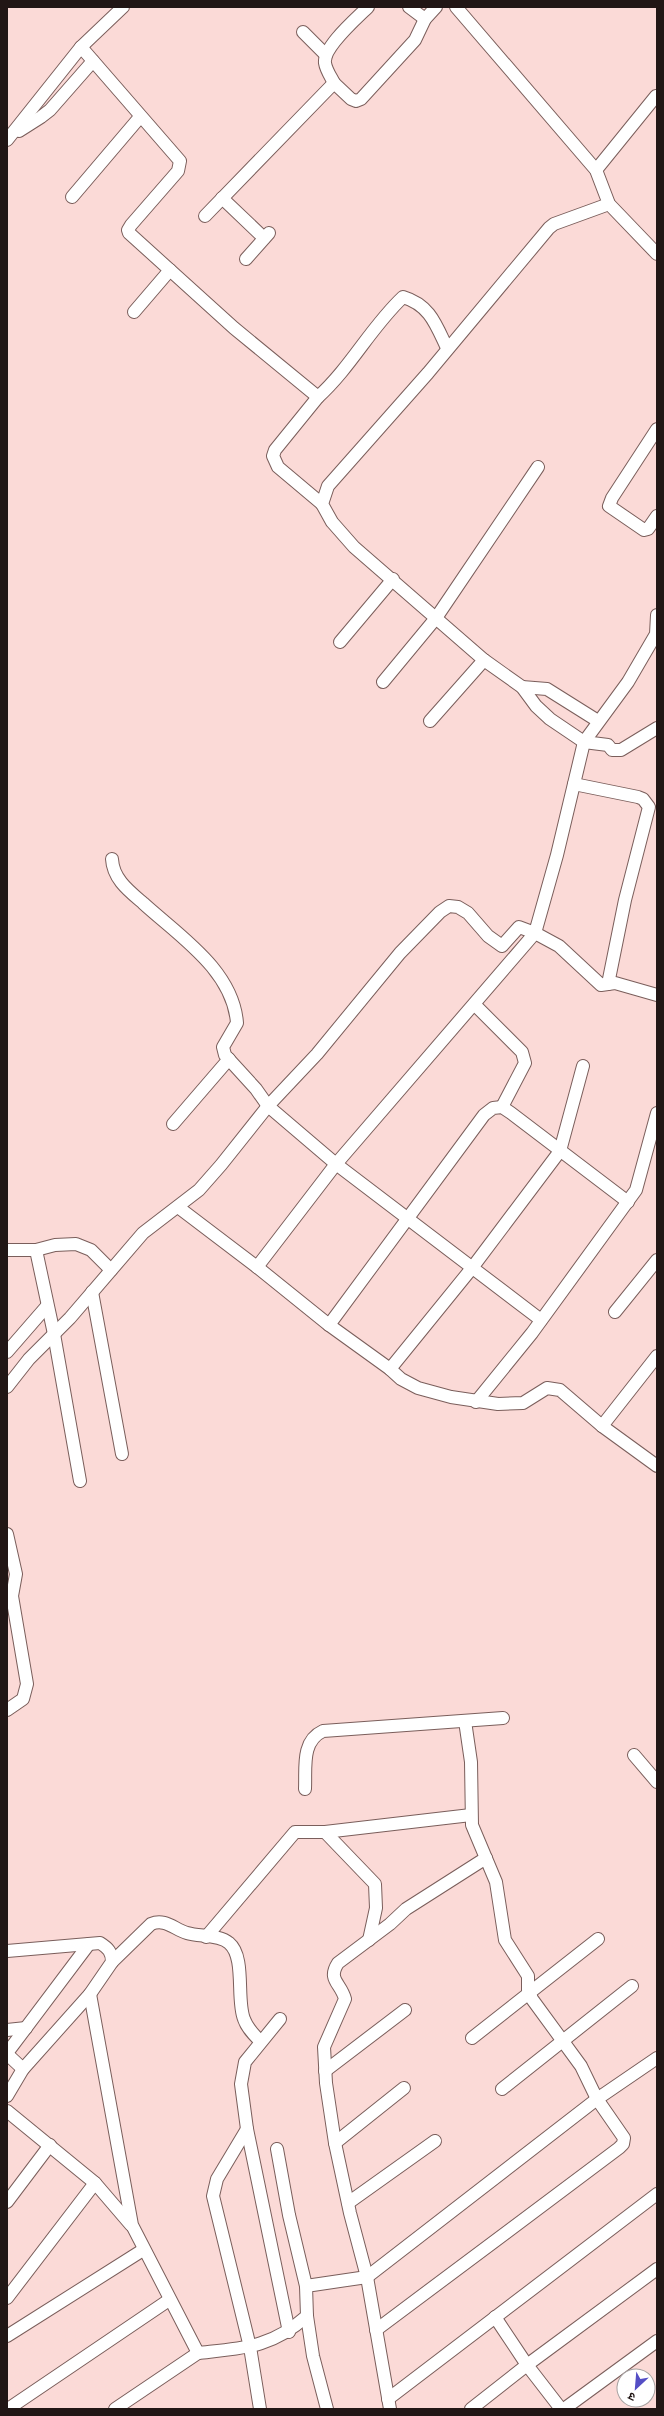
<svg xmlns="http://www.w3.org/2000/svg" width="664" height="2416" viewBox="0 0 664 2416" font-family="Quicksand,'Noto Sans Devanagari',sans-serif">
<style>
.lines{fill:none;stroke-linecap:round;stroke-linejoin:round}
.minor-casing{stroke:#7a5e5b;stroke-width:14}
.minor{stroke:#fff;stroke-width:12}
</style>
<rect width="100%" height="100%" fill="#fbdad7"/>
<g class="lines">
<defs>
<g id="minor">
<path d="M409,7l16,12"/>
<path d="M456,7l140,163 13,34 48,50"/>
<path d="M303,32l23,23"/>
<path d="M81,47l99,114 -2,10 -47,54 -3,5 1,3 105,95 84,69c33,-30 53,-70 85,-100 27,8 33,28 44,51"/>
<path d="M334,83c-3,-6 -8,-13 -9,-20 -2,-16 31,-44 43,-56"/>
<path d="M19,131l22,-14 9,-7 43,-49"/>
<path d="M7,140l74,-93 42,-40"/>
<path d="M596,170l60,-74"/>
<path d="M72,197l68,-80"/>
<path d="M222,198l42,40"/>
<path d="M609,204l-55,20 -5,4 -121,145 -100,113 -6,18 10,18 22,25 130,113 38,27 14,19 14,13 34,23 24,3 4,5h9l36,-22"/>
<path d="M205,216l129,-133 17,16 5,2 5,-2 54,-59 10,-21 11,-12"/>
<path d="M246,259l23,-26"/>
<path d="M134,312l36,-42"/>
<path d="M318,397l-43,53 -2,6 5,11 44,37"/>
<path d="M657,429l-45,69 -3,8 35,24 4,-1 9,-13"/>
<path d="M340,642l53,-63"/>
<path d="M383,682l53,-64 102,-151"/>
<path d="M522,687l25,2 51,32"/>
<path d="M430,721l54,-61"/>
<path d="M574,784l64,13 5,2 6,8 -24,93 -17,84"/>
<path d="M112,859c1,20 17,32 31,44 36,33 90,67 94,120l-14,24 2,8 31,34 12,17 68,58 199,-231 24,13 42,39 14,-2 42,12"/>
<path d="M475,1005l47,47 3,11 -23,44"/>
<path d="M173,1124l56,-65"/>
<path d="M178,1207l79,60 72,58 61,44 11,10 17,9 33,9 47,7 25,-1 24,-15 13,2 42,36 55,40"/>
<path d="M7,1250h29l19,-5 21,-1 15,6 20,20"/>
<path d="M36,1250l18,84 26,147"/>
<path d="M257,1267l79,-103 205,156"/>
<path d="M92,1292l30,162"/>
<path d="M615,1312l42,-52"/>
<path d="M329,1325l155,-210 9,-7 9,-1 9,6 117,89"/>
<path d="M7,1352l40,-46"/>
<path d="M390,1369l82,-101 88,-117 23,-85"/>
<path d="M7,1387l22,-28 41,-41 73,-85 56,-43 22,-25 47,-59 49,-52 83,-101 40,-41 9,-6 9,1 10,6 20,23 14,10 17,-19 16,6 22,-78 27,-113 44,-60 28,-48 1,-19"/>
<path d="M476,1402l56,-69 104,-143 21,-77"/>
<path d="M602,1426l55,-70"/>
<path d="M7,1534l9,40 -4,22 15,88 -4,15 -16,11"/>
<path d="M634,1755l23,27"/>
<path d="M305,1789c1,-21 -4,-48 18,-58l180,-13"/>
<path d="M325,1832l146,-17"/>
<path d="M206,1937l89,-105h30l50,52 1,24 -7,32"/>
<path d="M7,1951l93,-8c8,5 12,9 12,19l-22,32 -67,75 -16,27"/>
<path d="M112,1962l39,-38c14,-6 23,5 36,9 12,4 32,1 42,10 17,14 7,57 15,76 3,9 10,16 16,22"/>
<path d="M90,1994l42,231 66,128c46,-5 73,-5 109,-37l-1,-30 61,-9 230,-178 60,-41"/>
<path d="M280,2019l-35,43 -4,22 6,45 42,203"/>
<path d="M7,2030l19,-2"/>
<path d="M472,2038l126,-99"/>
<path d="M7,2053l82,-109"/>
<path d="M7,2054l16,15"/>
<path d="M325,2071l80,-61"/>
<path d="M502,2089l130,-103"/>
<path d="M7,2111l88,72 36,42"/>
<path d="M247,2129l-30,50 -4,17 37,151 10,62"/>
<path d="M335,2143l69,-55"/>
<path d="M277,2149l12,66 17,71"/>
<path d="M7,2202l43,-57"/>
<path d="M348,2203l87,-62"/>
<path d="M7,2298l88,-115"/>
<path d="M307,2316l6,40 14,53"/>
<path d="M495,2317l32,48 34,44"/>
<path d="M376,2330l243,-182 4,-4 1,-6 -27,-39 -16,-33 -49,-67 -4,-9v-14l-23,-36 -9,-58 -24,-57 -1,-63 -6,-41"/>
<path d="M7,2336l136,-86"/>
<path d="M388,2399l269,-205"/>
<path d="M8,2409l161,-109"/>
<path d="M115,2409l83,-56"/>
<path d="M390,2409l-23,-132 -17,-64 -15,-70 -9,-60 -2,-36 21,-48c-4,-16 -18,-19 -7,-36l52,-39 16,-15 80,-51"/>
<path d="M471,2409l56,-44 130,-96"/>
<path d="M564,2409l93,-68"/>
</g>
</defs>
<!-- minor casing -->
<use href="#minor" class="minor-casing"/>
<!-- minor -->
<use href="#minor" class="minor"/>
</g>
<!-- border -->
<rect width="664" height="2416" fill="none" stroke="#211615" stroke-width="16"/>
<!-- north arrow -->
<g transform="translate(636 2388) rotate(206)"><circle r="19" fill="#ffffff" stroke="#a6a2a1"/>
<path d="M0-3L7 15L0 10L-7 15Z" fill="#544ec5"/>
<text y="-6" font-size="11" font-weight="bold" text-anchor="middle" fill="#211615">उ</text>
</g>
</svg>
